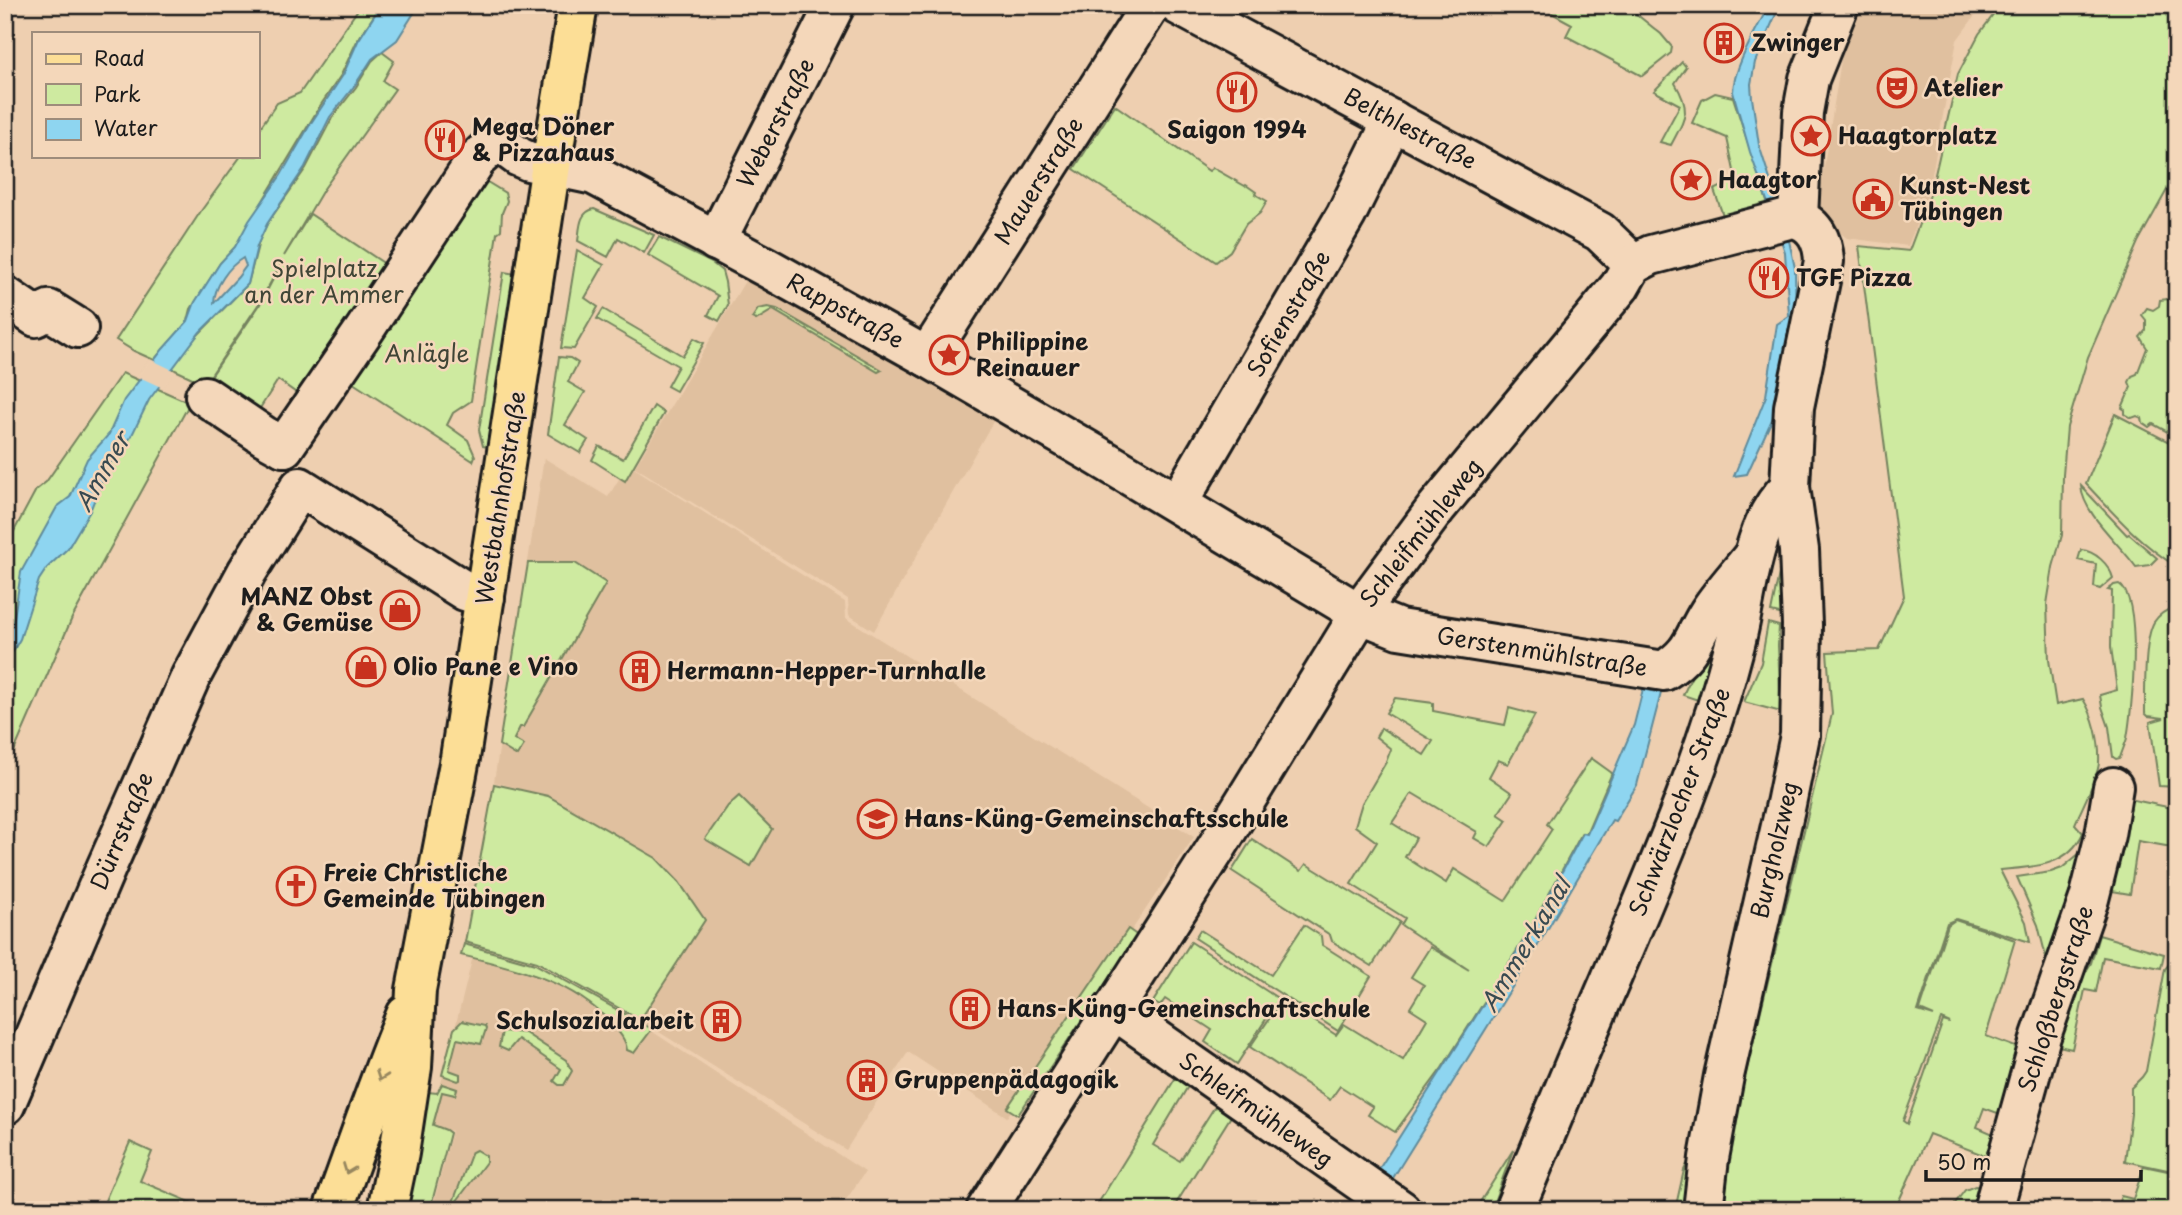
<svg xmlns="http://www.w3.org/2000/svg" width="2182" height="1215" viewBox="0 0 2182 1215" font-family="'Playpen Sans',sans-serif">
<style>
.built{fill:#e0c09f}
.green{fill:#ceeaa0;stroke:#75835e;stroke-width:2;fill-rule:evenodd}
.water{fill:#8ed5f0;stroke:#608b9b;stroke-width:2;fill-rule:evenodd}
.pier{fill:#eecfb0}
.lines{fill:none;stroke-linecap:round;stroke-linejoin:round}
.minor-casing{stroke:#1c1c1c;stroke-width:44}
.major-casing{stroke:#1c1c1c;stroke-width:44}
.minor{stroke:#f4d7ba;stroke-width:38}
.major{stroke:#fcde96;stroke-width:38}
.oneway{stroke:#97875f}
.labels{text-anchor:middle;stroke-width:5;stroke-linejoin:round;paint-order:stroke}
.poi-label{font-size:23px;font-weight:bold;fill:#1c1c1c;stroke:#f4d7ba;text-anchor:start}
.street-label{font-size:23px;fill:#1c1c1c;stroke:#f4d7ba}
.park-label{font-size:23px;fill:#404536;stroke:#f4d7ba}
.water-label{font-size:24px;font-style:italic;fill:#384a51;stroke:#f4d7ba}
</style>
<rect width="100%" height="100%" fill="#eecfb0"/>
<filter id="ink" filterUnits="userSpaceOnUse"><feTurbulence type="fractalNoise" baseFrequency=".0143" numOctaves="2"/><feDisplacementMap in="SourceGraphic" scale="14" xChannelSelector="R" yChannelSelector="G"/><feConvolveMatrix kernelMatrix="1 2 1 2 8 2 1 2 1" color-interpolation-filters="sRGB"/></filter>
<g filter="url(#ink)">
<!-- built -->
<g class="built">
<path d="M1850,5h133l-26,35 -28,150 -21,56 -61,-8 -31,-23z"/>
<path d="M755,264l248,140 -129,227 -25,-16 -1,-16 -213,-132z"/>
<path d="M544,458l64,39 11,-18 6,3 9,-14 211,134 1,16 348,219 -187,280 -99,-65 -62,98 -206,-130 65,-100 -26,-38 -22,-24 -109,-62 -54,-14z"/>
<path d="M475,948l59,17 116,65 215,142 -26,38h-407l20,-79 -21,-7z"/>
</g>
<!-- green -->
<g class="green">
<path d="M361,5h20l-24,36 -16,34 -21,31 -85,141 -15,16 -29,46 -3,12 -34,39 -20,-9 -18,-11 85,-129 40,-55h16v-24l20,-29 23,-10z"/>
<path d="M1537,5h88l36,29 11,13 -1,6 -29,23 -76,-40 6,-12z"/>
<path d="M2001,5h176v167l-39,70 -50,115 -21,70 -4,48 -1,60 -9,32 -6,37 2,56 7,45 27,-6c11,17 17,43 16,63 0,14 -18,47 -24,62l8,9c-15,34 -51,34 -83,37l26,52 4,20 -74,-23 -9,4 -29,88 16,5 -14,-6 28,-85 7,-5 60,20 -29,96 35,13 -18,66 -19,-7 -7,19 21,9 -7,22 -62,-24 -32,71 15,5h-199l119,-496 -5,-62 52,-2 25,-54 -45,-350 50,5 22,-59 27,-118 21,-40zM1941,1019l9,4 -7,-2 -36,103 -4,-3z"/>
<path d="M382,52l12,9 -11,20 12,8 -72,101 -39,66 26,-42 78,52 -86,131 -24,-17 -21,33 -50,-31 52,-76 22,-42 -23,41 -53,79 -34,-16 18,-24 59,-60 11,-43 8,-17 39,-56 26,-50 24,-31 16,-26z"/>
<path d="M1682,62l4,5 -11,16c17,29 10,35 -4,62l-11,-3 20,-37 -26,-14z"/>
<path d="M1715,93l18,4 35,108 -44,13 -10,-28 22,-10 -9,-42 -35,-15 10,-23z"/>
<path d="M1115,105l94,66 4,-3 32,18 1,-1 10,7 -1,2 12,7 -7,12 -14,11 -16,27 -14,11 -142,-93z"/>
<path d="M479,177l26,16 2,8 -5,12 -1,17 -4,3 -26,168 -18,12 -6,12 21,15 7,16 -2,5 -123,-80z"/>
<path d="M594,209l60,26 -10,18 -26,-15 -10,19 -30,-16c2,-13 1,-29 16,-32z"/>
<path d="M659,237l53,26 10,8 3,11 3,23 -9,16 -11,-6 10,-19 -70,-41z"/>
<path d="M577,250l27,15 -19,33 13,9 -24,42 -13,-1z"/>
<path d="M504,272l12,2 -27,173 -6,-1 -4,-16z"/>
<path d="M2168,299l4,6 5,3v129l-24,-13 -4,3 -6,-4 -1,-5 -5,-2 -5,2 -7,-4v-4l-3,-2 9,-21 -2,-5 3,-6 5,-2 10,-26 -7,-11 6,-7v-10l-4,-5 5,-7 6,2 6,-4 1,-6z"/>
<path d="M768,307l9,2 105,61 -4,2 -105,-62 -17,10 -4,-2 6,-9z"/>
<path d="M603,309l80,47 11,-18 10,5 -28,48 -9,-5 11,-20 -81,-47z"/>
<path d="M559,357l11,1 8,5 -10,19 17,10 -20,33 23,15 -8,13 -32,-19z"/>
<path d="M122,373l68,30 -118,215 -67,154v-224l31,-58 10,-8z"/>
<path d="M654,406l10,7 -39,68 -33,-21 7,-14 24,13z"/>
<path d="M2115,414l62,32v121c-38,-24 -61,-51 -91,-83z"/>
<path d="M2081,486l46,49 2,-1 28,24 -7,7 -14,2c-16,-23 -53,-53 -55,-81z"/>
<path d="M2081,550c14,1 28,14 32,28l-13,11 -6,-2 2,-23 -18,-4z"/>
<path d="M1782,559l6,57 -17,-4z"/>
<path d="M528,563h47l31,20 -83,144h-3l-6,12 10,6 -7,11 -18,-11z"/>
<path d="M2119,584c24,14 13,127 8,154 -2,7 -5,13 -7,20l-4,1 -3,-2 -4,-30 -7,-20 -2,-12 17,-5 -6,-43 1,-56 -4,-1 6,-5z"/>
<path d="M2177,606v181l-18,-1 -9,-64 14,-4 -16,-2 -3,-3c0,-21 -1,-74 9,-91 5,-8 14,-13 23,-16z"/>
<path d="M1721,613l-5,37 -18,50 -15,-5z"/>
<path d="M1768,623l11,3 -1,20 3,66 -37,-10 17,-39z"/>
<path d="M1395,698l38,5v8l72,14 4,-17 26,7 -27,49 -10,-4 -9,17 23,16 -14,21 9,6 -18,27 -15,-9 3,-6 -65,-39 -20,30 24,15 -11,19 41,26 8,-14 51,32 47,-72 -5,-5 44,-66 21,15 -26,61 -4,-1 -54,100 -86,135 -47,64 -27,-17 5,-8 -33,-21 -10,14 -80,-53 32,-47 54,35 8,-11 59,36 24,-41 -17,-11 14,-23 -13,-8 19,-30 39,23 -68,-45 4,-7 -54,-34 26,-42 -22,-16 7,-23 24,-41 5,-13 -15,-12 5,-9 43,27 9,-14 -47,-28z"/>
<path d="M494,784l54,12 108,62 23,24 26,38 -65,100 -103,-58 -72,-20z"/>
<path d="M739,796l33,33 -21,37 -46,-27 23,-33z"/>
<path d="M2129,799l48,10v39l-39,-7 -8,53 -18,-3z"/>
<path d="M1252,839l49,32 5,-7 94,58 -28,44 -40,-25 -2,-6 -98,-64z"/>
<path d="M2087,847l-40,114 -9,-36 -21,-48 34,-5 11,-4z"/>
<path d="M1304,925l17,11 1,9 49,31 -33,55 -143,-93 5,-8 71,45z"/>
<path d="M1128,929l10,7 -120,179 -11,-7z"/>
<path d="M2099,935l65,19 -3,14 -58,-11 -7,35 -11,-2 -13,59 -22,-5 6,-23 35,-58z"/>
<path d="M1191,942l88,57 -42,65 -32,-22 7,-12 -47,-31 -5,7 -7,-4z"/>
<path d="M464,944l71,20 117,65 -18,24 -7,-3c-1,-11 -10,-20 -17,-28 -39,-42 -95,-54 -149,-67z"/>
<path d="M2177,955v217l-52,-11 6,-47v-26l11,-11 4,-6 19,-102z"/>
<path d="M462,1021l23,5 1,3 -5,15 -24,-5 -8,31 11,4v6l-2,1 -16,-6 12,-46z"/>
<path d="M502,1031l23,2 41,27 6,11 -8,14h-5l-5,-4 7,-12 -43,-30 -10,12 -9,-4z"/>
<path d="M1178,1074l12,9 -37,62 27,16 37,-58 16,10 -61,97h-78z"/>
<path d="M442,1084l15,5 -2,6 -13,-3 -9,33 13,5 4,3 -18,69 -3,8h-23l19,-108 3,-10 9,1z"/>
<path d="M1699,1140l-11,70h-13l9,-40z"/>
<path d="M130,1142l22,10 -12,29 69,29h-108z"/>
<path d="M476,1150l10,6v6l-36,48 22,-58z"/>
<path d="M1513,1150l-22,60h-16z"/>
<path d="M2144,1166l33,7v37h-61l5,-14 12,3z"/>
<path d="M1975,1186l8,1 -7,23h-26l15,-20z"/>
</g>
<!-- water -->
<g class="water">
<path d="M381,5h38l-22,35 -25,19 -17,26 -25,32 -25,50 -38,57 -10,22 -9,38 -48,48 -51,68 -18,37 -24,31 -17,43 -22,37 -21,20 -8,12 -19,59 -15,26v-27l8,-14 8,-52 36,-65 13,-10 17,-38 22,-25 15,-34 39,-51 25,-28 7,-19 25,-39 15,-16 14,-26 32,-46 30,-52 32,-48 15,-34zM243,258l3,8 -8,11 -24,26c0,-16 15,-37 29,-45z"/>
<path d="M1769,5h11l-25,57 -4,22 1,14 7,47 29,91 7,32 1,59 -15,73 -34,74 -13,2 32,-80 11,-72 12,-8 -4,-64 -35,-100 -17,-60c0,-24 25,-65 36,-87z"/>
<path d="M1643,689l18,4 -24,92 -22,36 -3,-1 -78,132 -161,258h-20l175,-276 55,-101 4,1 47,-109z"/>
</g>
<!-- pier -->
<path class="pier" d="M150,359l25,12 -12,17 -26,-12z"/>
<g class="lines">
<defs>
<g id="minor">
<path d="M1178,5l422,227 27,26 5,7"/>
<path d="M1798,218l5,-106 6,-33 30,-74"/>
<path d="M716,241l119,-236"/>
<path d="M5,296l31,21 13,-7 29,18"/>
<path d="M927,357l224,-352"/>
<path d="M205,396l59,40 20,11"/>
<path d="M284,447l81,-118 112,-170 11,-10 12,-6 19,14 9,4 66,14 172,92 161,90 167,97 265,159 40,16 265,42c30,-19 28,-32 45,-59 13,-20 30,-38 44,-56"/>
<path d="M1178,503l168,-288 47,-95"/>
<path d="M1113,1009l288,201"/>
<path d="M5,1105l101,-237 85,-192 56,-104 53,-85 165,104 20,6"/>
<path d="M986,1210l229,-360 156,-254 66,-89 183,-221 12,-21 19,-10 141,-37c22,3 31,23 32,43l-30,146 -4,80 9,63 3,75 -2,110 -14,69 -62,272 -15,82 -6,52"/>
<path d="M1514,1210c32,-76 63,-153 96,-229 47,-111 95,-220 125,-337 13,-50 15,-120 55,-157"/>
<path d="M1993,1210l48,-174 48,-137 16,-64 8,-48"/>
</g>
<g id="major">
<path d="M333,1210c24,-65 46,-131 73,-195"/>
<path d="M387,1210l12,-57 13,-86 4,-77 44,-232 91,-593 27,-160"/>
</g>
</defs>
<!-- minor casing -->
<use href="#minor" class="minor-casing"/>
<!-- major casing -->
<use href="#major" class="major-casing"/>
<!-- minor -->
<use href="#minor" class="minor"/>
<!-- major -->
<use href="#major" class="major"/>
</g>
<!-- one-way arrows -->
<defs><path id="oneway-chevron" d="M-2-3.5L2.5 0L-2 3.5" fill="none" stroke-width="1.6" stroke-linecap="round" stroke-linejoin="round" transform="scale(1.75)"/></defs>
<g class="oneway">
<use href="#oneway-chevron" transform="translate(381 1076) rotate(110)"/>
<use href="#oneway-chevron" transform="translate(348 1169) rotate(111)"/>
</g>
</g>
<!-- icons -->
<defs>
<symbol id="building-ring" viewBox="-11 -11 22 22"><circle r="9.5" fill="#f4d7ba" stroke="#c8321e" stroke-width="1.5"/><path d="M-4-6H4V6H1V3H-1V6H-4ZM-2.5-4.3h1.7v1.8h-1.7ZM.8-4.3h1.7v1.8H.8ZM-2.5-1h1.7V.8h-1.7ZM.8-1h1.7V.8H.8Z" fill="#c8321e"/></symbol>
<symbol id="theatre-ring" viewBox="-11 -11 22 22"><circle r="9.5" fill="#f4d7ba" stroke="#c8321e" stroke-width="1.5"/><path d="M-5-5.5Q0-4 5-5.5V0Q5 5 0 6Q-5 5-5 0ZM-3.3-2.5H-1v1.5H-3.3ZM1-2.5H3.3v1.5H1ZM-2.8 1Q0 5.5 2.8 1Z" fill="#c8321e"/></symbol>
<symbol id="restaurant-ring" viewBox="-11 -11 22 22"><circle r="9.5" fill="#f4d7ba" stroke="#c8321e" stroke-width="1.5"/><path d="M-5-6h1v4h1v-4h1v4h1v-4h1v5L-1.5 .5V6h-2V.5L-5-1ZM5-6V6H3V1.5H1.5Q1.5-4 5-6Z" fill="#c8321e"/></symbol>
<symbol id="sight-ring" viewBox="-11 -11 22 22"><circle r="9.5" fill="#f4d7ba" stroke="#c8321e" stroke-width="1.5"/><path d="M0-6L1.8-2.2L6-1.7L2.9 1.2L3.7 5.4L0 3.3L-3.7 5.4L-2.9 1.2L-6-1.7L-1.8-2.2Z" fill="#c8321e"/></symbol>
<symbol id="civic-ring" viewBox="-11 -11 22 22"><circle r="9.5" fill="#f4d7ba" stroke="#c8321e" stroke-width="1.5"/><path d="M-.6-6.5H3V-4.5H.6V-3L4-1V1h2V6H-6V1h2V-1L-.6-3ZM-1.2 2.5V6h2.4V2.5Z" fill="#c8321e"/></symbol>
<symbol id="shop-ring" viewBox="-11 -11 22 22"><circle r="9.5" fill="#f4d7ba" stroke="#c8321e" stroke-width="1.5"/><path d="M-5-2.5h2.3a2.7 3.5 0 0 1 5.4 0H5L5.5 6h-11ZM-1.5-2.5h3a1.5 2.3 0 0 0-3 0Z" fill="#c8321e"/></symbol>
<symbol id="school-ring" viewBox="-11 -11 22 22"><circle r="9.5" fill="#f4d7ba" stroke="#c8321e" stroke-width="1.5"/><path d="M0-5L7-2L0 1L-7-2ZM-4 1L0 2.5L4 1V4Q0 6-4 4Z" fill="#c8321e"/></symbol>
<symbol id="church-ring" viewBox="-11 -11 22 22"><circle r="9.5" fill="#f4d7ba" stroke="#c8321e" stroke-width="1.5"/><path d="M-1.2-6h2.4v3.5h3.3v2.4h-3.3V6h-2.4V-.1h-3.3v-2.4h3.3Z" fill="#c8321e"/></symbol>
</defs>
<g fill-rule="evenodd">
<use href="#building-ring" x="1702" y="21" width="44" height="44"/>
<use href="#theatre-ring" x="1875" y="66" width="44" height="44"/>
<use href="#restaurant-ring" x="1215" y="70" width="44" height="44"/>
<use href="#sight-ring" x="1789" y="114" width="44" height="44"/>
<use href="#restaurant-ring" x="423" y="118" width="44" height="44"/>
<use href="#sight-ring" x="1669" y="158" width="44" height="44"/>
<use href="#civic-ring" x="1851" y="177" width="44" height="44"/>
<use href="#restaurant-ring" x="1747" y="256" width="44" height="44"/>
<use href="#sight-ring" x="927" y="333" width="44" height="44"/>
<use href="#shop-ring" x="378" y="588" width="44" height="44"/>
<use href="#shop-ring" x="344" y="645" width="44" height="44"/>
<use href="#building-ring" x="618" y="649" width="44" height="44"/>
<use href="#school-ring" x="855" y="797" width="44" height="44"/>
<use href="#church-ring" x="274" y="864" width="44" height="44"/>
<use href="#building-ring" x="948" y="987" width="44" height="44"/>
<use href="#building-ring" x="699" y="999" width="44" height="44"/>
<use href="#building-ring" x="845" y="1058" width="44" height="44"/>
</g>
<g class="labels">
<!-- poi labels -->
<g class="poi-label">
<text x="1751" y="51">Zwinger</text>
<text x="1924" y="96">Atelier</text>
<text x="472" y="135">Mega Döner<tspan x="472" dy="26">&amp; Pizzahaus</tspan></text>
<text x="1237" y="138" text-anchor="middle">Saigon 1994</text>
<text x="1838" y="144">Haagtorplatz</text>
<text x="1718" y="188">Haagtor</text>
<text x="1900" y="194">Kunst-Nest<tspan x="1900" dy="26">Tübingen</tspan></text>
<text x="1796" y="286">TGF Pizza</text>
<text x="976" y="350">Philippine<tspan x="976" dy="26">Reinauer</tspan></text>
<text x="373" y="605" text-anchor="end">MANZ Obst<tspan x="373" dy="26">&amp; Gemüse</tspan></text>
<text x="393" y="675">Olio Pane e Vino</text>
<text x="667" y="679">Hermann-Hepper-Turnhalle</text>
<text x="904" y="827">Hans-Küng-Gemeinschaftsschule</text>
<text x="323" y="881">Freie Christliche<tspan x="323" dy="26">Gemeinde Tübingen</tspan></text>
<text x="997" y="1017">Hans-Küng-Gemeinschaftschule</text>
<text x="694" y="1029" text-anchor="end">Schulsozialarbeit</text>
<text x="894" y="1088">Gruppenpädagogik</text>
</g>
<!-- street labels -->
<g class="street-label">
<text transform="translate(776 123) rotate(-63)" y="8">Weberstraße</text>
<text transform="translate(1410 129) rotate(28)" y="8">Belthlestraße</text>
<text transform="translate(1039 181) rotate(-58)" y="8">Mauerstraße</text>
<text transform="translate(845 311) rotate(29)" y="8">Rappstraße</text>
<text transform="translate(1289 314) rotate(-60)" y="8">Sofienstraße</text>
<text transform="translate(501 498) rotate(-81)" y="8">Westbahnhofstraße</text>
<text transform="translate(1421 533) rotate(-52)" y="8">Schleifmühleweg</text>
<text transform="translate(1542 652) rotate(9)" y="8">Gerstenmühlstraße</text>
<text transform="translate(1680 802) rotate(-69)" y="8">Schwärzlocher Straße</text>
<text transform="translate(122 831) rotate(-67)" y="8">Dürrstraße</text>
<text transform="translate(1775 850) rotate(-77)" y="8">Burgholzweg</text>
<text transform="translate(2056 999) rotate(-72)" y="8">Schloßbergstraße</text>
<text transform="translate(1256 1110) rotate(35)" y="8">Schleifmühleweg</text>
</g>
<!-- park labels -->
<g class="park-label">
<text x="324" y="277">Spielplatz<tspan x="324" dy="26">an der Ammer</tspan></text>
<text x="427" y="362">Anlägle</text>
</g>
<!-- water labels -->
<g class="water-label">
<text transform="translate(103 472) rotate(-60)" y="8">Ammer</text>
<text transform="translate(1526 945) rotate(-59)" y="8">Ammerkanal</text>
</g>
</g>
<!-- margin -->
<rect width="2182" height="1215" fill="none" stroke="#f4d7ba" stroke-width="28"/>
<rect x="14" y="14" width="2154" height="1187" fill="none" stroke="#1c1c1c" stroke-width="2.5" filter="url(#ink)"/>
<!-- legend -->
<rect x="32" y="32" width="228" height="126" fill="#f4d7ba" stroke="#9e8c7b" stroke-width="2"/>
<rect x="46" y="54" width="35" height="10" fill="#fcde96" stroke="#9e8c7b" stroke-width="2"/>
<text x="94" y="66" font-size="21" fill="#1c1c1c">Road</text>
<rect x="46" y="84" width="35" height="21" fill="#ceeaa0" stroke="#9e8c7b" stroke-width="2"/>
<text x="94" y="102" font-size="21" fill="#1c1c1c">Park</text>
<rect x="46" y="119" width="35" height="21" fill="#8ed5f0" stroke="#9e8c7b" stroke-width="2"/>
<text x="94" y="136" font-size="21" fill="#1c1c1c">Water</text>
<!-- scale -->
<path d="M1926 1170v10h215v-10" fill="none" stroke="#1c1c1c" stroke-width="3.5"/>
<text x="1937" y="1170" font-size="21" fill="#1c1c1c" stroke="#f4d7ba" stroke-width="5" paint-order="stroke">50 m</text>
</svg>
